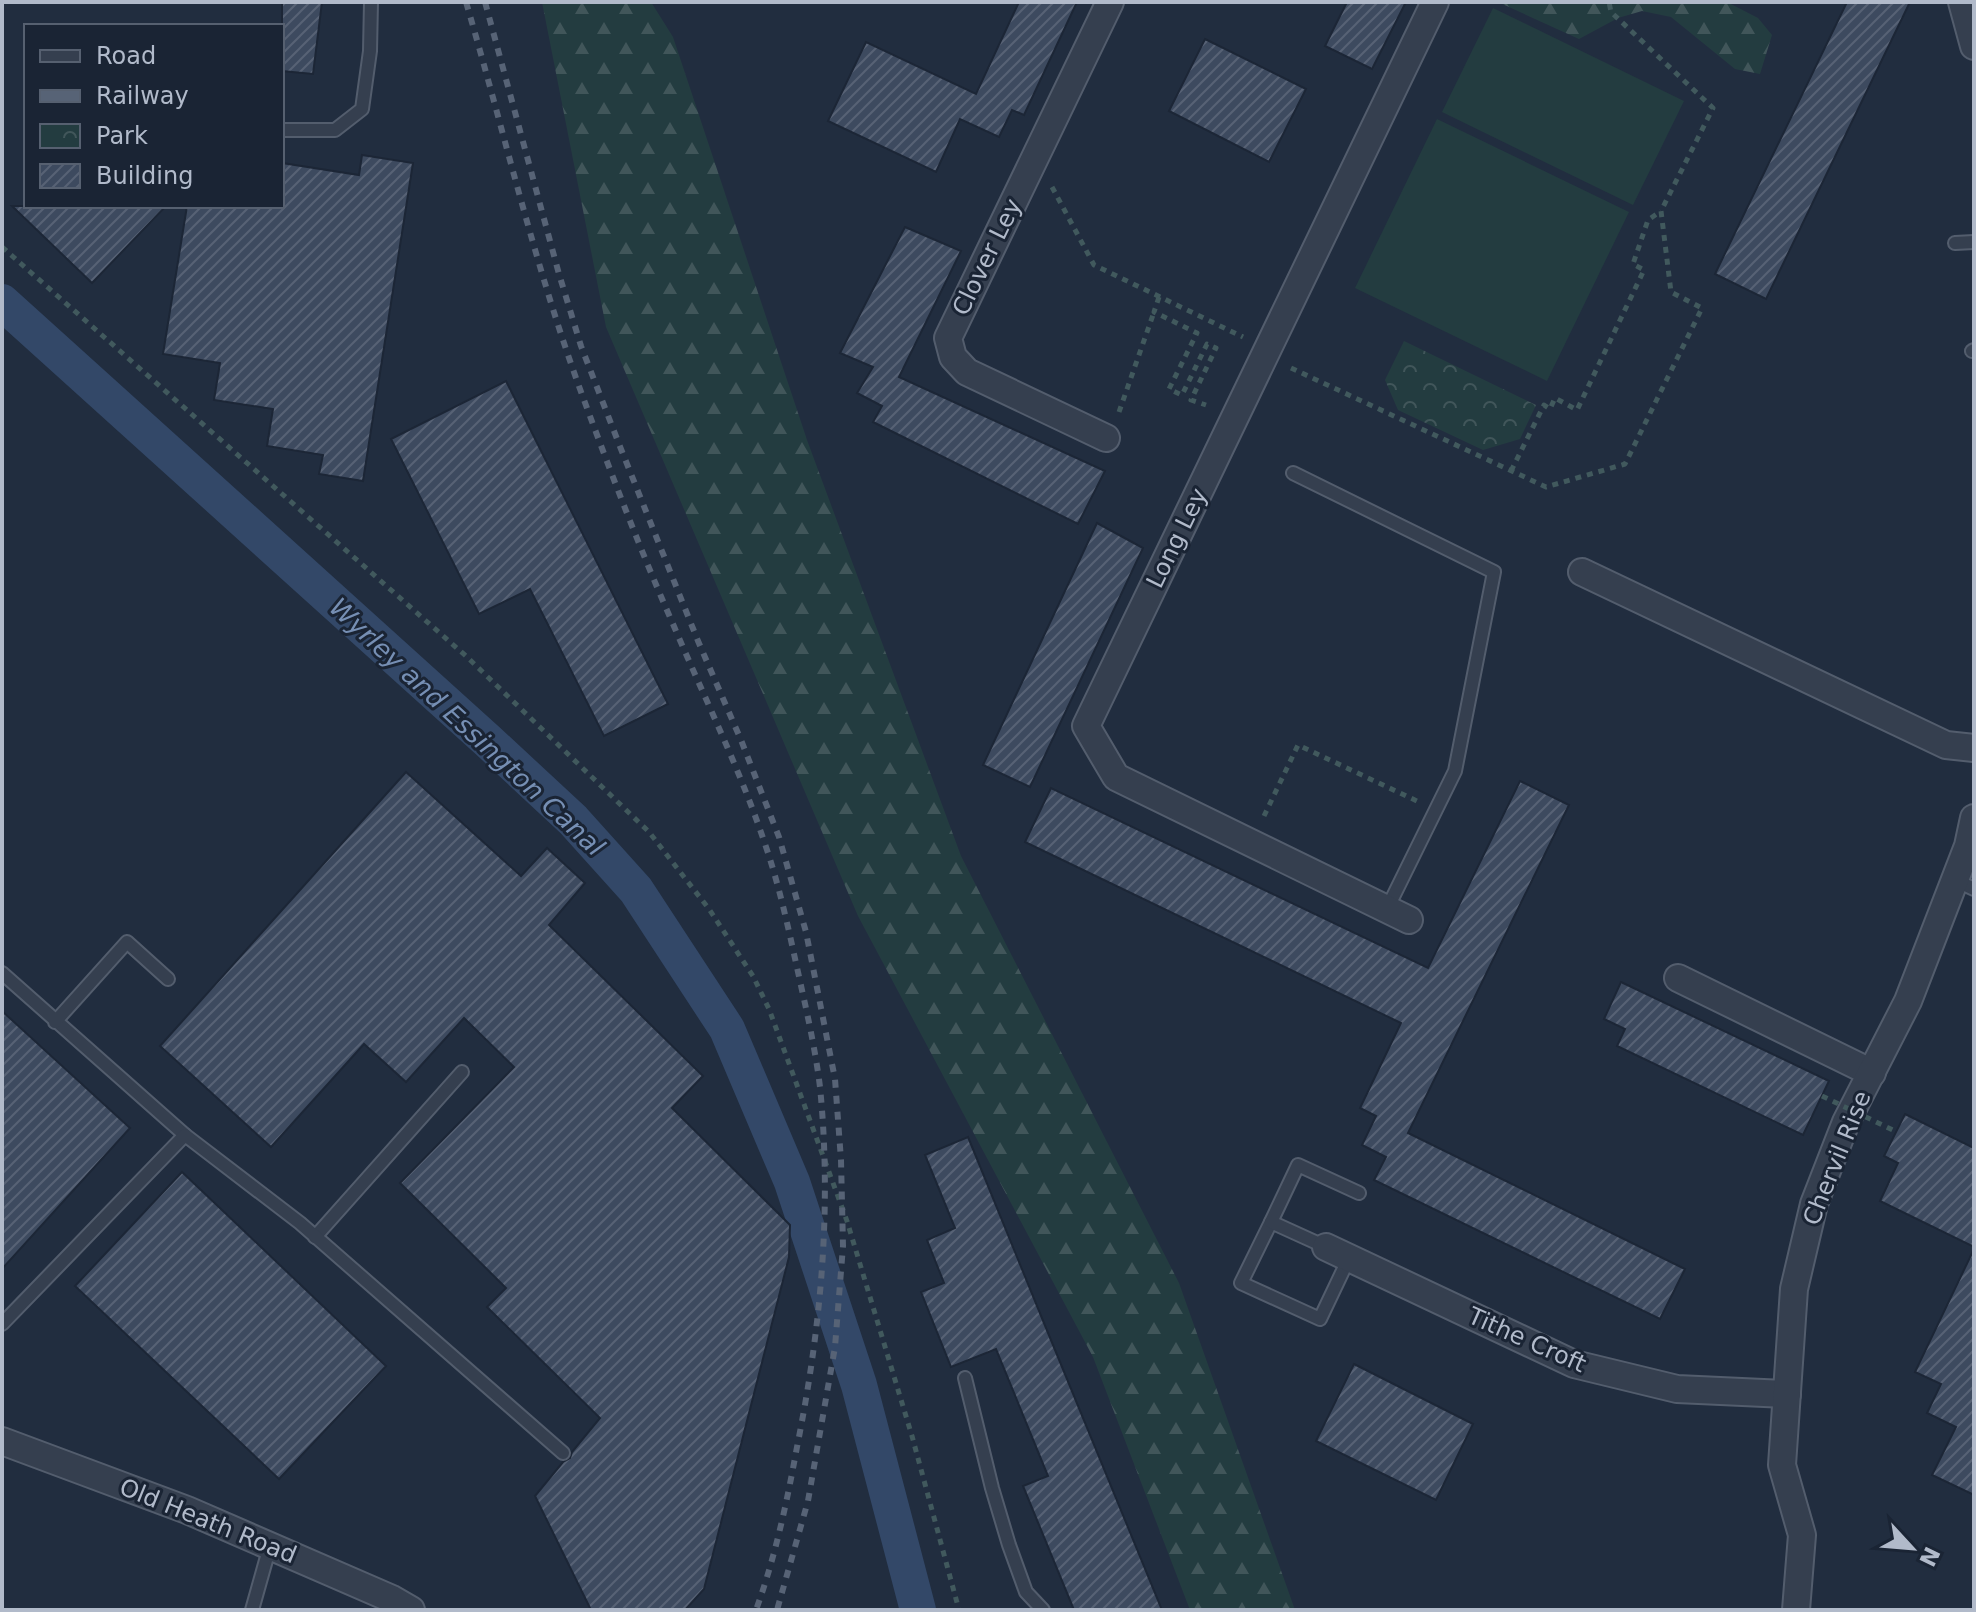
<svg xmlns="http://www.w3.org/2000/svg" width="1976" height="1612" viewBox="0 0 1976 1612" font-family="'DejaVu Sans',sans-serif">
<style>
.forest{fill:url(#forest-firs)}
.park{fill:url(#park-crowns)}
.pitch{fill:#233c40}
.lines{fill:none;stroke-linecap:round;stroke-linejoin:round}
.canal{stroke:#334868;stroke-width:36}
.building{fill:url(#building-hatch);stroke:#1c2636;stroke-width:2}
.service-casing{stroke:#535d6d;stroke-width:16}
.minor-casing{stroke:#535d6d;stroke-width:30}
.path{stroke:#41595d;stroke-width:5;stroke-dasharray:6 6;stroke-linecap:butt}
.service{stroke:#353f4f;stroke-width:12}
.minor{stroke:#353f4f;stroke-width:26}
.rail{stroke:#576376;stroke-width:6;stroke-dasharray:8 8;stroke-linecap:butt}
.path-bridge{stroke:#41595d;stroke-width:5;stroke-dasharray:6 6;stroke-linecap:butt}
.labels{text-anchor:middle;stroke-width:6;stroke-linejoin:round;paint-order:stroke}
.street-label{font-size:24px;fill:#b1baca;stroke:#1a2434}
.water-label{font-size:26px;font-style:italic;fill:#768fb4;stroke:#1a2434}
</style>
<defs>
<pattern id="forest-firs" width="22" height="20" patternUnits="userSpaceOnUse" patternTransform="scale(2)"><rect width="22" height="20" fill="#233c40"/><path d="M5 1l3.5 6h-7zM16 11l3.5 6h-7z" fill="#41565a"/></pattern>
<pattern id="park-crowns" width="20" height="18" patternUnits="userSpaceOnUse" patternTransform="scale(2)"><rect width="20" height="18" fill="#233c40"/><path d="M2 6a3 3 0 1 1 6 0M12 15a3 3 0 1 1 6 0" fill="none" stroke="#41565a"/></pattern>
<pattern id="building-hatch" width="6" height="6" patternUnits="userSpaceOnUse" patternTransform="scale(2)"><rect width="6" height="6" fill="#3d4a5f"/><path d="M-1 1l2-2M0 6l6-6M5 7l2-2" fill="none" stroke="#576275"/></pattern>
</defs>
<rect width="100%" height="100%" fill="#212d3f"/>
<!-- forest -->
<g class="forest">
<path d="M542,2h109l22,35 134,403 154,416 218,427 116,327h-105l-97,-253 -235,-441 -252,-589z"/>
<path d="M1498,2h229l31,16 14,17 -12,39 -25,-5 -64,-52 -29,-6 -24,7 -39,21z"/>
</g>
<!-- park -->
<path class="park" d="M1404,341l132,64 -16,34 -37,11 -85,-40 -13,-30z"/>
<!-- pitch -->
<g class="pitch">
<path d="M1493,8l191,93 -51,104 -191,-93z"/>
<path d="M1437,119l192,93 -82,169 -192,-93z"/>
</g>
<g class="lines">
<!-- canal -->
<path class="canal" d="M2,302l486,439 85,79 63,70 91,139 65,153 67,203 59,225"/>
</g>
<!-- building -->
<g class="building">
<path d="M282,2h40l-9,72 -31,-3z"/>
<path d="M1019,2h58l-53,113 -12,-5 -13,27 -39,-18 -24,53 -108,-51 38,-79 110,52z"/>
<path d="M1347,2h59l-34,67 -47,-23z"/>
<path d="M1847,2h63l-144,297 -51,-25z"/>
<path d="M1205,39l101,50 -37,73 -100,-51z"/>
<path d="M362,155l51,8 -50,318 -44,-7 4,-19 -56,-9 6,-37 -59,-9 6,-37 -57,-9 24,-148h95v-43l77,12z"/>
<path d="M12,206h154l-74,77z"/>
<path d="M905,227l56,24 -62,126 206,94 -27,53 -205,-102 9,-16 -25,-13 16,-26 -33,-14z"/>
<path d="M506,381l162,323 -64,32 -74,-147 -51,25 -88,-175z"/>
<path d="M1097,523l46,25 -113,239 -47,-22z"/>
<path d="M406,772l115,104 26,-28 38,35 -36,42 154,151 -31,32 118,117 -1,32 -85,332 -19,21h-94l-56,-114 28,-34 7,-4 2,-6 28,-34 -113,-111 19,-19 -106,-105 114,-116 -50,-49 -58,64 -42,-38 -93,103 -111,-101z"/>
<path d="M1520,781l49,24 -161,328 277,136 -25,50 -286,-139 12,-23 -24,-12 14,-29 -16,-8 41,-85 -376,-181 26,-54 377,180z"/>
<path d="M1621,982l208,99 -26,54 -186,-89 8,-17 -21,-10z"/>
<path d="M2,1011l128,117 -128,141z"/>
<path d="M1905,1114l69,34v99l-94,-46 18,-38 -14,-7z"/>
<path d="M968,1137l78,191 116,282h-88l-51,-124 25,-10 -52,-127 -45,18 -30,-75 23,-9 -17,-43 28,-12 -30,-73z"/>
<path d="M182,1172l204,194 -107,113 -204,-193z"/>
<path d="M1974,1249v246l-42,-20 24,-48 -29,-14 14,-29 -26,-12z"/>
<path d="M1354,1364l119,60 -37,76 -120,-59z"/>
</g>
<g class="lines">
<defs>
<g id="service">
<path d="M282,130h53l27,-21 8,-58 1,-49"/>
<path d="M1955,243l19,-1"/>
<path d="M1972,351l2,-1"/>
<path d="M1293,473l201,99 -39,199 -68,138"/>
<path d="M1955,880l19,9"/>
<path d="M2,973l183,162"/>
<path d="M55,1022l72,-80 41,37"/>
<path d="M1271,1222l-30,61 79,36 29,-61"/>
<path d="M315,1237l147,-165"/>
<path d="M1326,1247l-55,-25 27,-57 61,28"/>
<path d="M2,1324l183,-189 115,88 263,230"/>
<path d="M965,1378l27,110 17,57 17,47 17,18"/>
<path d="M252,1610l18,-64"/>
</g>
<g id="minor">
<path d="M1962,2l12,44"/>
<path d="M1106,438l-139,-66 -14,-15 -5,-19 162,-336"/>
<path d="M1582,572l364,173 28,3"/>
<path d="M1409,920l-293,-143 -30,-51 349,-724"/>
<path d="M1678,978l194,95"/>
<path d="M1326,1247l248,117 103,25 110,5"/>
<path d="M2,1441l185,69 205,89 19,11"/>
<path d="M1796,1610l6,-75 -20,-70 12,-176 20,-85 32,-82 62,-121 60,-155 6,-28"/>
</g>
</defs>
<!-- service casing -->
<use href="#service" class="service-casing"/>
<!-- minor casing -->
<use href="#minor" class="minor-casing"/>
<!-- path -->
<g class="path">
<path d="M1052,187l42,78 149,72"/>
<path d="M2,247l465,410 182,175 60,77 44,67 16,33 78,212 65,215 47,174"/>
<path d="M1159,297l-5,15 43,21 -28,56 13,6 25,-51 9,4 -25,52 15,5"/>
<path d="M1291,368l255,119 79,-23 77,-156 -31,-16 -10,-81 52,-103 -102,-96 -2,-10"/>
<path d="M1119,412l35,-100"/>
<path d="M1511,471l33,-66 6,4 5,-11 22,12 67,-140 -11,-6 15,-44 13,-9"/>
<path d="M1264,816l34,-71 119,56"/>
</g>
<!-- service -->
<use href="#service" class="service"/>
<!-- minor -->
<use href="#minor" class="minor"/>
<!-- rail -->
<g class="rail">
<path d="M466,2c38,129 68,261 114,387 29,79 59,158 93,235 31,73 66,143 91,217 14,40 23,81 32,122 9,41 19,83 24,124 12,121 1,241 -23,360 -10,55 -22,111 -41,163"/>
<path d="M485,2l74,272 22,72 38,98 79,197 43,99 38,97 27,95 29,147 6,81 2,86 -8,101 -27,154 -31,109"/>
</g>
<!-- path-bridge -->
<path class="path-bridge" d="M1822,1096l75,36"/>
</g>
<g class="labels">
<!-- street labels -->
<g class="street-label">
<text transform="translate(987 257) rotate(-64)" y="8">Clover Ley</text>
<text transform="translate(1177 538) rotate(-64)" y="8">Long Ley</text>
<text transform="translate(1837 1158) rotate(-68)" y="8">Chervil Rise</text>
<text transform="translate(1527 1340) rotate(24)" y="8">Tithe Croft</text>
<text transform="translate(208 1521) rotate(22)" y="8">Old Heath Road</text>
</g>
<!-- water labels -->
<g class="water-label">
<text transform="translate(467 727) rotate(43)" y="9">Wyrley and Essington Canal</text>
</g>
</g>
<!-- border -->
<rect width="1976" height="1612" fill="none" stroke="#b1baca" stroke-width="8"/>
<!-- legend -->
<rect x="24" y="24" width="260" height="184" fill="#1a2434" stroke="#566070" stroke-width="2"/>
<rect x="40" y="50" width="40" height="12" fill="#353f4f" stroke="#566070" stroke-width="2"/>
<text x="96" y="64" font-size="24" fill="#b1baca">Road</text>
<rect x="40" y="90" width="40" height="12" fill="#576376" stroke="#566070" stroke-width="2"/>
<text x="96" y="104" font-size="24" fill="#b1baca">Railway</text>
<rect x="40" y="124" width="40" height="24" fill="url(#park-crowns)" stroke="#566070" stroke-width="2"/>
<text x="96" y="144" font-size="24" fill="#b1baca">Park</text>
<rect x="40" y="164" width="40" height="24" fill="url(#building-hatch)" stroke="#566070" stroke-width="2"/>
<text x="96" y="184" font-size="24" fill="#b1baca">Building</text>
<!-- north arrow -->
<g transform="translate(1912 1548) rotate(116)" stroke="#1a2434" stroke-width="6" paint-order="stroke">
<path d="M0-6L14 30L0 20L-14 30Z" fill="#b1baca"/>
<text y="-12" font-size="22" font-weight="bold" text-anchor="middle" fill="#b1baca">N</text>
</g>
</svg>
